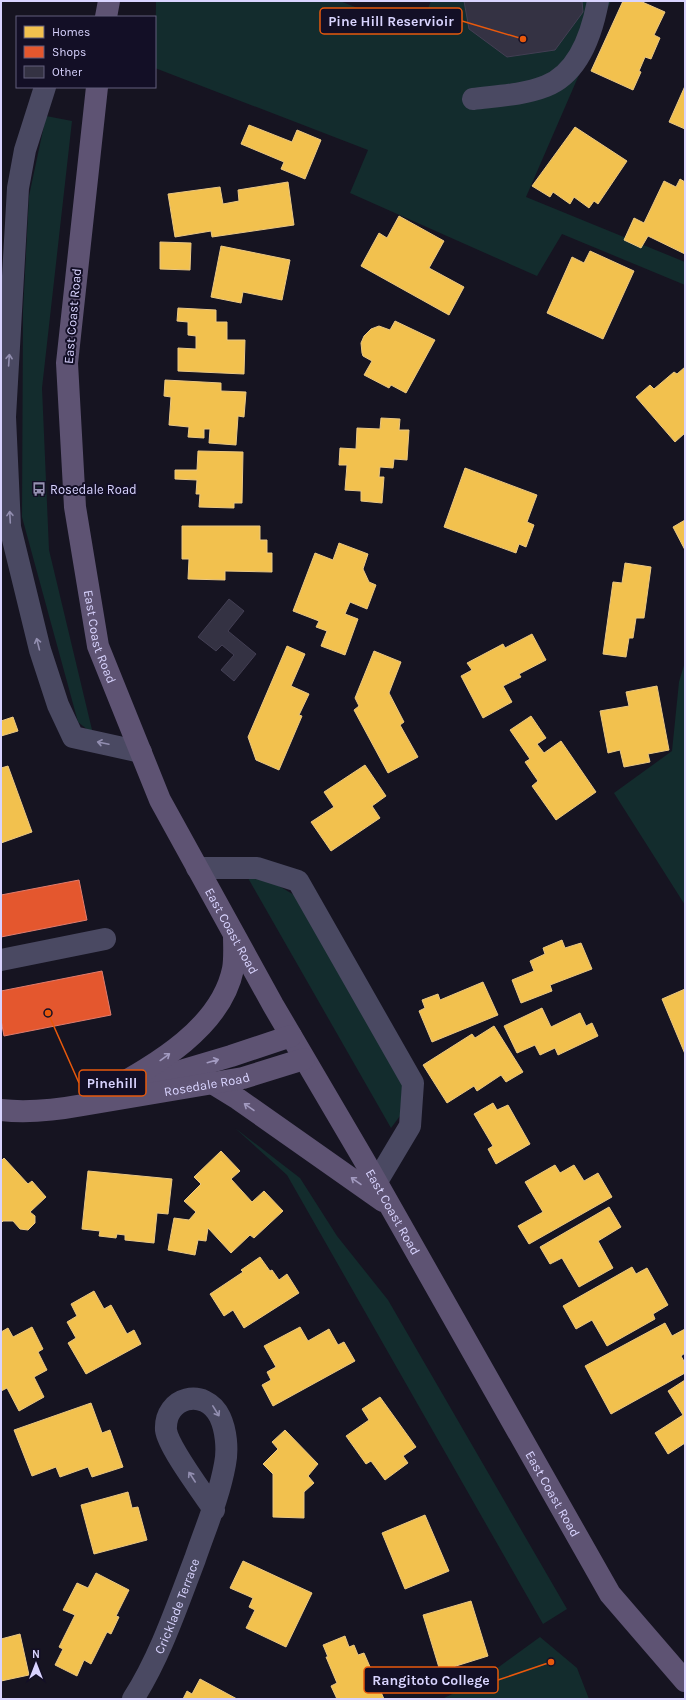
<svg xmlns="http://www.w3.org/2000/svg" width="686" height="1700" viewBox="0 0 686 1700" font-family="Karla,sans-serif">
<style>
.green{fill:#132c2d}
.homes{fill:#f2c14e;stroke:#eac783}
.shops{fill:#e4572e;stroke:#e17c6d}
.building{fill:#343243;stroke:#433f54}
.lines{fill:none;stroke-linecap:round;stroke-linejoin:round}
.minor{stroke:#4a4962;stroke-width:22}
.major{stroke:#5e5373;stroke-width:22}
.oneway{stroke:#928eb0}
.oneway2{stroke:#a29ac0}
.labels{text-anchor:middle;stroke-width:4;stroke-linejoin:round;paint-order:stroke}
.street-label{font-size:13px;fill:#d9d4ff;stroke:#130f26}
.poi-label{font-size:13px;fill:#d9d4ff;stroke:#130f26;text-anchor:start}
.leader{fill:none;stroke:#e8590c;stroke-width:1.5}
.callout-dot{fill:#e8590c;stroke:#130f26;stroke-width:1.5}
.callout{fill:#130f26;stroke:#e8590c;stroke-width:1.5}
.callout-label{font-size:14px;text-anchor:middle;font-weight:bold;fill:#d9d4ff}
</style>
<rect width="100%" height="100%" fill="#161421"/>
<!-- green -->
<g class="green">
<path d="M156,1h184l78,31 13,-31h180l-85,196 159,65v23l-123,-51 -25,42 -187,-83 18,-43 -213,-82z"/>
<path d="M46,116l26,5 -30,267 7,162 44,184 -15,-12 -56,-205 1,-206 6,-115z"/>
<path d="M685,662v243l-71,-112 58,-42 7,-69z"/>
<path d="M261,875l38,23 104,182 -3,36 -9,12 -143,-250z"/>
<path d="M235,1128l65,50 37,58 51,64 179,309 -24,15 -256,-449z"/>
<path d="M540,1637l37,31 12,31h-147l39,-19z"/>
</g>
<!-- homes -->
<g class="homes">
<path d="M623,1h17l25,11 -11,23 6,3 -9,21 -6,-2 -6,14 2,1 -8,18 -42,-19z"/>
<path d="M685,86v43l-16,-7z"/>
<path d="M249,125l43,17 5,-12 24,10 -16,39 -24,-10 3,-7 -43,-18z"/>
<path d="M575,127l52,34 -29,43 -4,-3 -5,7 -15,-11 -4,7 -17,-12 -3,5 -18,-11z"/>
<path d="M680,179l5,3v72l-37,-18 -7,12 -17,-8 10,-22 10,5 20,-42 12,6z"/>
<path d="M288,182l6,43 -82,12 -1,-6 -36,6 -7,-43 52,-7 3,17 16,-3 -1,-11z"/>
<path d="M399,216l45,25 -15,27 35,19 -15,28 -88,-49 18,-33 8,5z"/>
<path d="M160,242l31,1 -1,27 -30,-1z"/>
<path d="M221,246l69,14 -8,40 -39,-8 -2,11 -30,-6z"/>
<path d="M590,251l44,20 -31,68 -56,-26 25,-56 12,6z"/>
<path d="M178,308l38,2v12h11v18h18l-1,34 -66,-3v-23l18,1v-13l-8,-1v-13l-11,-1z"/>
<path d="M395,321l40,19 -29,53 -15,-8 -2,3 -25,-13 8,-14 -9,-5 -1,-3 -1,-10 3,-7 7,-7 8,-3 11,4z"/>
<path d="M685,367v66l-10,9 -39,-45 14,-12 4,4 20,-17 3,2z"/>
<path d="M165,380l56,3v8l25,1 -2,25 -6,-1 -2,29 -27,-2 1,-14h-6v9l-16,-1 1,-10 -20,-2 2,-28 -7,-1z"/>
<path d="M381,418l19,1 -1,11h10l-2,30 -13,-1 -1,9 -13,-1 -1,10h5l-2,26 -21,-2v-10l-16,-1 2,-25h-8l1,-17 16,1 1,-21 23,1z"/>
<path d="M198,451l45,1 -1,51h-8v5l-35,-1 1,-13h-4l1,-14 -22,-1v-9h22z"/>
<path d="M465,468l72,27 -10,27 7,3 -8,22 -7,-3 -3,9 -72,-26z"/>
<path d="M685,520v30l-12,-23z"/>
<path d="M182,526h78v14h7v13h5v19l-47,-1v9l-37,-1 1,-20h-7z"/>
<path d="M339,543l29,11 -5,15 6,13 7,3 -9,24 -17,-7 -5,12 13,5 -13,36 -24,-9 6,-15 -11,-4 3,-6 -26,-10 22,-58 18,7z"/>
<path d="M625,563l26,4 -7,51h-8l-3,20h-4l-3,19 -23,-3 10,-72 9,1z"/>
<path d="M532,634l14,26 -27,14 2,3 -18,9 9,16 -29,16 -22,-42 11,-6 -5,-7 36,-19 2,4z"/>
<path d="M287,646l18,8 -14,32 18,8 -10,21 3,1 -23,54 -23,-10 -8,-23z"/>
<path d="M374,651l27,11 -12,31 15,29 -4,3 18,32 -30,16 -34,-63 5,-4 -4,-8z"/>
<path d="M657,686l12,64 -21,4 2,8 -26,5 -4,-17 -12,3 -8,-42 29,-5 -3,-14z"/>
<path d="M531,716l15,22 -9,6 7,9 17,-12 35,51 -40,28 -24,-34 6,-5 -13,-19 5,-3 -20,-29z"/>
<path d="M13,717l5,14 -17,5v-15z"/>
<path d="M365,765l21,31 -14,10 8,12 -49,33 -20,-29 23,-15 -10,-15z"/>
<path d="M8,766l24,66 -31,11v-75z"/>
<path d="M562,940l3,8 16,-5 11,26 -42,16 2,6 -31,12 -9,-23 22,-9 -4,-10 15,-7 -2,-6z"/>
<path d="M483,982l15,33 -66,27 -13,-31 6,-3 -3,-8 16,-6 2,6z"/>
<path d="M685,989v65l-23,-55z"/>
<path d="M542,1008l9,19 29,-14 6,13 6,-3 6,13 -40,19 -3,-7 -15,7 -5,-10 -18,8 -13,-27z"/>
<path d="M494,1026l29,46 -17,10 -5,-7 -24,16 -3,-5 -27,17 -24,-38 49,-31 3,4z"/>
<path d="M493,1103l4,7 11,-5 22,39 -34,20 -8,-15 5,-3 -19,-32z"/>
<path d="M221,1151l19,20 -9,8 21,23 12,-11 19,20 -29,27 -4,-3 -19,18 -23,-25 -2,13 -8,-1 -3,15 -27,-5 6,-32 15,2 7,-8 -12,-11 17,-17 -7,-7z"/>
<path d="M4,1158l24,26 4,-3 14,16 -16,15 5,4v7l-7,7 -8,-1 -7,-8h-10l-2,2v-62z"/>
<path d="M555,1165l5,8 14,-8 10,16 14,-8 14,24 -83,47 -11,-18 25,-14 -18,-30z"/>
<path d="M88,1171l84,8 -4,35 -11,-1 -3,30 -29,-3v-5l-8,-1 -1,4 -17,-2 1,-5 -18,-2z"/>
<path d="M609,1207l12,20 -23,14 15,27 -34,19 -17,-29 -12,6 -10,-17z"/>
<path d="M260,1257l10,14 2,-1 7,10 8,-6 12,19 -55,35 -11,-18 -9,6 -14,-22 33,-22 -2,-2z"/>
<path d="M632,1267l4,7 11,-6 21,37 -15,9 2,5 -48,27 -15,-26 -16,9 -13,-23z"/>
<path d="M94,1291l10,18 7,-4 16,29 7,-4 7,14 -55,30 -18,-31 8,-5 -9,-16 10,-6 -6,-12z"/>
<path d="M665,1323l7,13 13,-7v24l-4,3 4,7v10l-74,41 -26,-48z"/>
<path d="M32,1327l11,22 -5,3 9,18 -13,7 10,20 -25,14 -12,-23 -6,3v-59l7,-4 5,9z"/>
<path d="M300,1327l8,14 21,-12 9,16 6,-3 11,19 -82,45 -11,-21 9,-5 -4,-8 9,-5 -12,-21z"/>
<path d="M685,1380v63l-17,11 -13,-21 28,-18 -15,-24z"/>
<path d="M380,1397l36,50 -13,9 5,7 -23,17 -14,-19 -5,3 -20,-28 23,-16 -7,-11z"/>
<path d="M91,1403l11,30 8,-3 13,37 -31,10 -4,-10 -28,10 -4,-10 -24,9 -18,-46z"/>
<path d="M285,1430l33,34 -10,12 6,7 -10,9v26l-31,-1v-43l-10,-10 15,-15 -6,-7z"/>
<path d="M128,1492l4,16 6,-1 9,33 -53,14 -13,-49z"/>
<path d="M425,1515l24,56 -44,18 -23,-56z"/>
<path d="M243,1561l69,32 -26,54 -40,-19 9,-18 -6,-3 4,-9 -23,-10z"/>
<path d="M96,1573l33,17 -13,26 3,1 -8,17 -4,-2 -16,32 -7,-4 -7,16 -22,-11 8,-16 -4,-2 16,-32 -12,-5 14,-27 11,5z"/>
<path d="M471,1601l17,55 -48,15 -17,-56z"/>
<path d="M20,1634l9,41 -28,6v-42z"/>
<path d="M345,1636l4,11 5,-2 4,10 6,-2 20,46h-47l-6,-13 6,-3 -11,-26h2l-5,-12z"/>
<path d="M200,1679l37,20h-54l4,-8 5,3z"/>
</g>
<!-- shops -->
<g class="shops">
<path d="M79,880l8,40 -86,17v-42z"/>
<path d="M102,971l9,44 -107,21 -3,-16v-29z"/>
</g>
<!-- building -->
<g class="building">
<path d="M464,1h118l1,11 -28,38 -48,7 -38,-28z"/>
<path d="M229,599l15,12 -16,20 28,23 -22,27 -13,-11 13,-15 -12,-10 -6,6 -18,-14z"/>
</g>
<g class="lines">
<!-- minor -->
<g class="minor">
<path d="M45,87l-20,63 -7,38 -13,229 5,110 30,123 18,55 15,32 68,15"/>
<path d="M473,99c24,-3 50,-4 73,-13 33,-13 46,-53 52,-85"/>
<path d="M197,868h60l41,13 115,202 -3,43 -34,57"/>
<path d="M1,960l104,-21"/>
<path id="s1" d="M133,1699c27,-42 44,-93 62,-140 11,-32 24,-62 30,-95 3,-15 1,-34 -5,-47 -15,-31 -56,-20 -54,13 2,17 37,63 48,80"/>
</g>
<!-- major -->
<g class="major">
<path d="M106,17l3,-16"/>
<path id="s2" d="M97,87l-30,276 8,144 23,139 62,154 113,205 91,155 246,434 75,87"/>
<path d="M140,1083l91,-27 60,-20"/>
<path d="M212,1083l26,16 145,102"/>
<path d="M96,1098c51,-29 124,-66 137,-129 2,-11 1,-23 1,-34"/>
<path id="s3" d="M1,1110c27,3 55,0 82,-5l160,-27 61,-19"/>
</g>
</g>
<!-- one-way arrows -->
<defs><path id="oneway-shaft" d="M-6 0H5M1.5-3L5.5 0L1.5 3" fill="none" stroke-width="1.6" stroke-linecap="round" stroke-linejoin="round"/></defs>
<g class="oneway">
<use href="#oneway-shaft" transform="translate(9 360) rotate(-86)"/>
<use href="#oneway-shaft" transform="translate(10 517) rotate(-93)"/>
<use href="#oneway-shaft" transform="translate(38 644) rotate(-104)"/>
<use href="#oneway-shaft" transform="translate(103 743) rotate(-168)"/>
<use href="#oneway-shaft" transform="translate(216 1411) rotate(58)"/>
<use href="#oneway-shaft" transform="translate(192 1477) rotate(-123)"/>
</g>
<g class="oneway2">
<use href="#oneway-shaft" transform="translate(165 1057) rotate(-36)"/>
<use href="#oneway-shaft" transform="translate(213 1061) rotate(-16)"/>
<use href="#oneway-shaft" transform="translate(249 1107) rotate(-145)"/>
<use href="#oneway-shaft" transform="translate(356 1181) rotate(-145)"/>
</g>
<!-- icons -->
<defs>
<symbol id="bus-bare" viewBox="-9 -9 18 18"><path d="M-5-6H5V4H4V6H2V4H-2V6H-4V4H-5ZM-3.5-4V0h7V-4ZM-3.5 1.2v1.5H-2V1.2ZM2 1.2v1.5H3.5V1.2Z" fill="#9591b1" stroke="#130f26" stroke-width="2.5" paint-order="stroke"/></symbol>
</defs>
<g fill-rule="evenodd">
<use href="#bus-bare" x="29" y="479" width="20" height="20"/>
</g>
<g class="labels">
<!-- street labels -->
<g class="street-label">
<text transform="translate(72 316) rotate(-85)" y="5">East Coast Road</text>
<text dy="5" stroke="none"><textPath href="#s2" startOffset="554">East Coast Road</textPath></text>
<text dy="5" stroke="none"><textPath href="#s2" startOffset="878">East Coast Road</textPath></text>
<text dy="5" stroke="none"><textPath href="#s3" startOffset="208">Rosedale Road</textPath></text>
<text dy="5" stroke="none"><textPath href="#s2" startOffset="1202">East Coast Road</textPath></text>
<text dy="5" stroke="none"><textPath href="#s2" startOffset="1526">East Coast Road</textPath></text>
<text dy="5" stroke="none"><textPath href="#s1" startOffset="103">Cricklade Terrace</textPath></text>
</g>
<!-- poi labels -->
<g class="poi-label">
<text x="50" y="494">Rosedale Road</text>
</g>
</g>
<!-- callouts -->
<path class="leader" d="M523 39L462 21M48 1013L79 1083M551 1662L498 1680"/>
<g class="callout-dot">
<circle cx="523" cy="39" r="4"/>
<circle cx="48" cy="1013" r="4"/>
<circle cx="551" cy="1662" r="4"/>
</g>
<g class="callout">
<rect x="320" y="8" width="142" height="26" rx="4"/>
<rect x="79" y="1070" width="67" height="26" rx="4"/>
<rect x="364" y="1667" width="134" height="26" rx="4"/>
</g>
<g class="callout-label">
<text x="391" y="26">Pine Hill Reservioir</text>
<text x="112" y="1088">Pinehill</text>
<text x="431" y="1685">Rangitoto College</text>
</g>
<!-- border -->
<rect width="686" height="1700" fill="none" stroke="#d9d4ff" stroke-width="4"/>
<!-- legend -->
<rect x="16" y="16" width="140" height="72" fill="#130f26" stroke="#625e7d"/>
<rect x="24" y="26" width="20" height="12" fill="#f2c14e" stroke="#625e7d"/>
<text x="52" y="36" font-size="12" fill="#d9d4ff">Homes</text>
<rect x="24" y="46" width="20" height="12" fill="#e4572e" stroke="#625e7d"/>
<text x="52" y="56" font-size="12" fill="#d9d4ff">Shops</text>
<rect x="24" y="66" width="20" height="12" fill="#343243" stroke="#625e7d"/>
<text x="52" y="76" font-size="12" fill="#d9d4ff">Other</text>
<!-- north arrow -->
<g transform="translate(36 1664)" stroke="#130f26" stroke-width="3" paint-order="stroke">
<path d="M0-3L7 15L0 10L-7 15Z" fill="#d9d4ff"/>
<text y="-6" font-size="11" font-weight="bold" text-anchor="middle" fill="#d9d4ff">N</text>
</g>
</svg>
